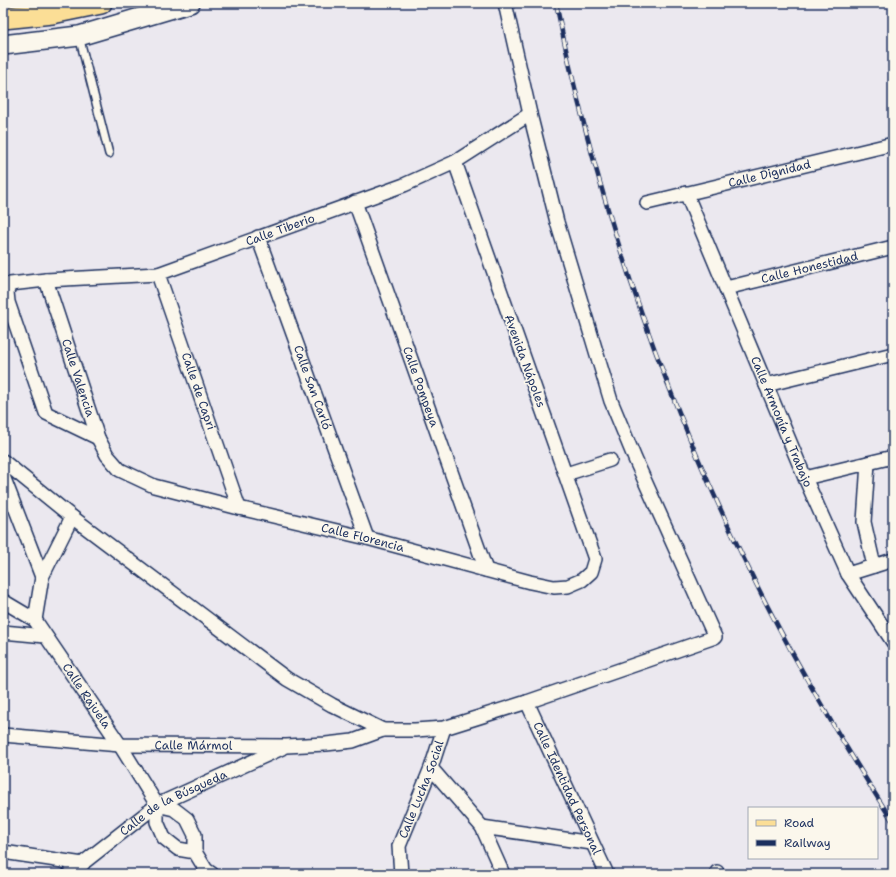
<svg xmlns="http://www.w3.org/2000/svg" width="896" height="877" viewBox="0 0 896 877" font-family="'Shantell Sans',sans-serif">
<style>
.lines{fill:none;stroke-linecap:round;stroke-linejoin:round}
.lane-casing{stroke:#1b2f5e;stroke-width:10}
.street-casing{stroke:#1b2f5e;stroke-width:16}
.secondary-casing{stroke:#1b2f5e;stroke-width:22}
.primary-casing{stroke:#1b2f5e;stroke-width:24}
.lane{stroke:#fbf7ec;stroke-width:7}
.street{stroke:#fbf7ec;stroke-width:13}
.secondary{stroke:#fbf7ec;stroke-width:19}
.primary{stroke:#fbde96;stroke-width:21}
.rail-casing{stroke:#1b2f5e;stroke-width:4.5}
.rail{stroke:#fbf7ec;stroke-width:3;stroke-dasharray:9;stroke-linecap:butt}
.labels{text-anchor:middle;stroke-width:3.5;stroke-linejoin:round;paint-order:stroke}
.street-label{font-size:12px;fill:#1b2f5e;stroke:#fbf7ec}
</style>
<rect width="100%" height="100%" fill="#ebe8ef"/>
<filter id="ink" filterUnits="userSpaceOnUse"><feTurbulence type="fractalNoise" baseFrequency=".025" numOctaves="2"/><feDisplacementMap in="SourceGraphic" scale="8" xChannelSelector="R" yChannelSelector="G"/><feConvolveMatrix kernelMatrix="1 2 1 2 8 2 1 2 1" color-interpolation-filters="sRGB"/></filter>
<g filter="url(#ink)">
<g class="lines">
<defs>
<path id="lane" d="M79,36l30,118"/>
<g id="street">
<path id="s1" d="M686,193l119,285 43,96 45,68"/>
<path id="s2" d="M355,202l131,368"/>
<path id="s3" d="M647,203l246,-59"/>
<path id="s4" d="M258,237l109,301"/>
<path id="s5" d="M158,274l81,234"/>
<path id="s6" d="M46,280l52,158 9,17 13,15 34,16 85,22 128,30 163,44 24,5 14,-1 14,-6 9,-8 4,-13 -140,-397"/>
<path id="s7" d="M726,288l167,-41"/>
<path d="M766,385l127,-31"/>
<path id="s8" d="M98,438l-52,-25 -38,-111 -1,-10 3,-8 36,-4 112,-6 246,-89 51,-23 75,-48"/>
<path d="M3,461l69,56 215,162 45,26 51,25h32l29,-2 83,-26 188,-65 -80,-178 -24,-58 -54,-179 -27,-108 -25,-111"/>
<path d="M868,463l-4,59 10,44"/>
<path d="M566,474l44,-14"/>
<path d="M3,476l39,101 -7,43"/>
<path d="M805,478l88,-21"/>
<path d="M848,574l45,-14"/>
<path d="M42,577l30,-60"/>
<path id="s9" d="M3,601l32,19 85,125 37,60"/>
<path d="M3,632l42,4"/>
<path id="s10" d="M527,702l80,172"/>
<path id="s11" d="M3,735l117,10 166,1 40,-2 27,-3 30,-11"/>
<path d="M431,768l51,59 21,47"/>
<path d="M157,805l17,4 13,10 8,16v17l11,18 6,4"/>
<path d="M157,805v17l7,16 14,11 17,3"/>
<path d="M482,827l110,16"/>
<path d="M3,852l80,12"/>
<path d="M717,872l1,2"/>
<path id="s12" d="M69,874l88,-69 125,-57"/>
<path id="s13" d="M401,874l-2,-28 32,-78 13,-40"/>
</g>
<path id="secondary" d="M3,45l76,-9 111,-33"/>
<path id="primary" d="M3,18l49,-5 49,-10"/>
</defs>
<!-- lane casing -->
<use href="#lane" class="lane-casing"/>
<!-- street casing -->
<use href="#street" class="street-casing"/>
<!-- secondary casing -->
<use href="#secondary" class="secondary-casing"/>
<!-- primary casing -->
<use href="#primary" class="primary-casing"/>
<!-- lane -->
<use href="#lane" class="lane"/>
<!-- street -->
<use href="#street" class="street"/>
<!-- secondary -->
<use href="#secondary" class="secondary"/>
<!-- primary -->
<use href="#primary" class="primary"/>
<defs>
<path id="rail" d="M556,3c39,191 102,378 187,554 44,92 95,179 150,265"/>
</defs>
<!-- rail casing -->
<use href="#rail" class="rail-casing"/>
<!-- rail -->
<use href="#rail" class="rail"/>
</g>
</g>
<g class="labels">
<!-- street labels -->
<g class="street-label">
<text dy="4" stroke="none"><textPath href="#s3" startOffset="126">Calle Dignidad</textPath></text>
<text dy="4" stroke="none"><textPath href="#s8" startOffset="472">Calle Tiberio</textPath></text>
<text dy="4" stroke="none"><textPath href="#s7" startOffset="86">Calle Honestidad</textPath></text>
<text transform="translate(525 361) rotate(70)" y="4">Avenida Nápoles</text>
<text dy="4" stroke="none"><textPath href="#s6" startOffset="103">Calle Valencia</textPath></text>
<text dy="4" stroke="none"><textPath href="#s2" startOffset="196">Calle Pompeya</textPath></text>
<text dy="4" stroke="none"><textPath href="#s4" startOffset="160">Calle San Carló</textPath></text>
<text dy="4" stroke="none"><textPath href="#s5" startOffset="124">Calle de Capri</textPath></text>
<text dy="4" stroke="none"><textPath href="#s1" startOffset="248">Calle Armonía y Trabajo</textPath></text>
<text dy="4" stroke="none"><textPath href="#s6" startOffset="458">Calle Florencia</textPath></text>
<text dy="4" stroke="none"><textPath href="#s9" startOffset="129">Calle Rajuela</textPath></text>
<text dy="4" stroke="none"><textPath href="#s11" startOffset="191">Calle Mármol</textPath></text>
<text dy="4" stroke="none"><textPath href="#s10" startOffset="95">Calle Identidad Personal</textPath></text>
<text dy="4" stroke="none"><textPath href="#s13" startOffset="89">Calle Lucha Social</textPath></text>
<text dy="4" stroke="none"><textPath href="#s12" startOffset="127">Calle de la Búsqueda</textPath></text>
</g>
</g>
<!-- margin -->
<rect width="896" height="877" fill="none" stroke="#fbf7ec" stroke-width="16"/>
<rect x="8" y="8" width="880" height="861" fill="none" stroke="#1b2f5e" stroke-width="1.5" filter="url(#ink)"/>
<!-- legend -->
<rect x="748" y="807" width="130" height="52" fill="#fbf7ec" stroke="#a1a7b3"/>
<rect x="756" y="820" width="20" height="6" fill="#fbde96" stroke="#a1a7b3"/>
<text x="784" y="827" font-size="12" fill="#1b2f5e">Road</text>
<rect x="756" y="840" width="20" height="6" fill="#1b2f5e" stroke="#a1a7b3"/>
<text x="784" y="847" font-size="12" fill="#1b2f5e">Railway</text>
</svg>
